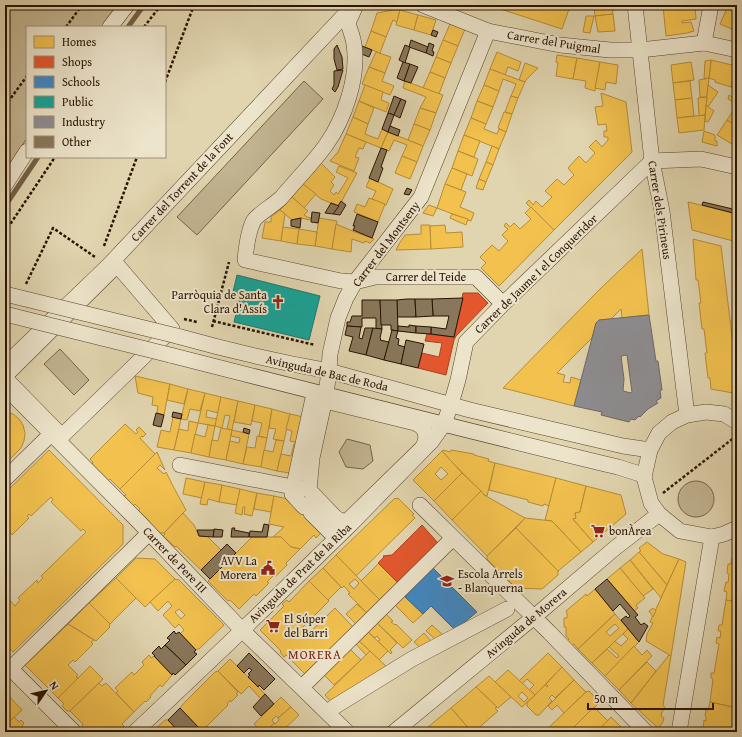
<svg xmlns="http://www.w3.org/2000/svg" width="742" height="737" viewBox="0 0 742 737" font-family="'Gentium Book Plus',serif">
<style>
.green{fill:#c2b491;stroke:#766348}
.homes{fill:#f2c14e;stroke:#b68c37;fill-rule:evenodd}
.shops{fill:#e4572e;stroke:#ac4220}
.schools{fill:#3f88c5;stroke:#39658a}
.public{fill:#17a398;stroke:#1d786a}
.industry{fill:#8d8d92;stroke:#6f6866;fill-rule:evenodd}
.lines{fill:none;stroke-linecap:round;stroke-linejoin:round}
.stream{stroke:#735f46;stroke-width:5}
.building{fill:#89775b;stroke:#2a1200}
.street-casing{stroke:#58432c;stroke-width:16}
.path{stroke:#2a1200;stroke-width:2.5;stroke-dasharray:3 2;stroke-linecap:butt}
.street{stroke:#ece4cb;stroke-width:15}
.street-bridge-casing{stroke:#58432c;stroke-width:16;stroke-linecap:butt}
.street-bridge{stroke:#ece4cb;stroke-width:15}
.labels{text-anchor:middle;stroke-width:4;stroke-linejoin:round;paint-order:stroke}
.street-label{font-size:12px;fill:#2a1200;stroke:#ece4cb}
.poi-label{font-size:12px;fill:#2a1200;stroke:#ece4cb;text-anchor:start}
.neighbourhood-label{font-size:13px;letter-spacing:1px;fill:#7a1f14;stroke:#ece4cb}
</style>
<rect width="100%" height="100%" fill="#e1d5af"/>
<filter id="stains"><feTurbulence type="fractalNoise" baseFrequency=".005" numOctaves="4"/><feColorMatrix values="0 0 0 0 .2 0 0 0 0 .09 0 0 0 0 .02 0 0 0 .5 -.17"/></filter>
<radialGradient id="worn" r=".72"><stop offset=".6" stop-color="#630" stop-opacity="0"/><stop offset="1" stop-color="#630" stop-opacity=".3"/></radialGradient>
<!-- green -->
<g class="green">
<path d="M5,5h114l-15,22h-77v111l-22,33z"/>
<path d="M304,81l19,18 -126,136 -20,-18z"/>
<path d="M60,349l29,31 -15,15 -30,-31z"/>
<path d="M347,439l23,6 3,16 -10,8 -17,-2 -7,-15z"/>
<circle cx="696" cy="499" r="18"/>
</g>
<!-- homes -->
<g class="homes">
<path d="M488,5h69l12,4 -7,20z"/>
<path d="M594,5h18l1,9 -18,2z"/>
<path d="M674,5h21l1,14 -14,2v2l9,-1 3,9 -7,2 -21,3 -3,-30z"/>
<path d="M725,5l12,1v9l-5,14 -12,-5 8,-18z"/>
<path d="M393,10h7l-3,12 -4,-2 -7,17 -15,-6 6,-18z"/>
<path d="M400,10l18,5 -4,15 -18,-5z"/>
<path d="M613,14l2,17 -17,1 -3,-16z"/>
<path d="M418,15l18,5 -5,15 -17,-5z"/>
<path d="M737,15v16l-5,-2z"/>
<path d="M586,16h8l-4,17 -7,-1z"/>
<path d="M450,24l15,5 -7,17 -15,-6z"/>
<path d="M371,31l15,6 -6,16 -15,-6z"/>
<path d="M443,40l15,6 -7,17 -15,-6z"/>
<path d="M376,52l15,5 -6,16 -16,-6z"/>
<path d="M497,52l24,10 -3,9 -10,-4 -3,8 -15,-6z"/>
<path d="M557,55l20,3 -4,21 -17,-3 2,-13 -2,-1z"/>
<path d="M436,57l15,6 -6,15 -15,-6z"/>
<path d="M577,58l23,4 -5,29 -10,-3 1,-7 -13,-2z"/>
<path d="M711,60l25,6 -5,21 -16,-5v-2l-6,-2z"/>
<path d="M711,60l-2,18 -5,1 1,-18z"/>
<path d="M600,62l18,3 -2,19 -10,-2 -1,8 -10,-2z"/>
<path d="M691,62l3,18 -21,3 -2,-18z"/>
<path d="M525,63l13,5 -12,12 -1,2 -6,-2z"/>
<path d="M736,66l1,1v22l-6,-2z"/>
<path d="M369,67l16,6 -3,8 12,5 -4,9 -28,-11z"/>
<path d="M490,69l35,13 -7,16 -7,-2 5,-12 -13,-5 -4,12 -15,-6z"/>
<path d="M430,72l15,6 -6,16 -16,-6z"/>
<path d="M709,78l-2,19h-7l-1,-17z"/>
<path d="M405,81l38,14 -7,18 -16,-5 6,-11 -23,-9z"/>
<path d="M690,81l2,17 -17,2 -2,-17z"/>
<path d="M365,85l18,7 -2,8 8,3 -3,9 -27,-11z"/>
<path d="M484,85l15,6 -6,16 -16,-6z"/>
<path d="M708,85l10,7 -10,15 -2,-2z"/>
<path d="M601,93l25,9 6,50 -78,78 -28,-27 3,-3 4,5 3,-4 6,6 10,-10 -7,-6 12,-12 7,6 10,-10 -6,-7 11,-12 7,7 9,-10 -6,-6 7,-7 6,7 6,-7v-3h-4v-6h3l-1,-7 -8,1 -3,-18 8,-1z"/>
<path d="M729,95l8,5 -2,3 -7,-4z"/>
<path d="M511,96l7,2 -6,16 -7,-2z"/>
<path d="M707,97l-2,18 -6,1 -1,-18z"/>
<path d="M692,98l2,18 -17,2 -2,-18z"/>
<path d="M359,101l15,7 -6,16 -15,-7z"/>
<path d="M477,101l16,6 -7,17 -15,-6z"/>
<path d="M706,105l8,6 -6,11 -3,-1z"/>
<path d="M737,105v21l-10,-6z"/>
<path d="M420,108l16,5 -6,17 -16,-6z"/>
<path d="M504,112l8,2 -6,18 -8,-4z"/>
<path d="M705,115l-1,15 -25,3 -2,-15z"/>
<path d="M353,117l15,7 -3,10 13,5 4,-10 6,3 -7,16 -35,-14z"/>
<path d="M471,118l15,6 -2,5 13,5 2,-5 7,3 -7,17 -35,-14z"/>
<path d="M727,120l10,6v10l-5,8 -15,-9z"/>
<path d="M414,124l16,6 -7,16 -15,-6z"/>
<path d="M704,131l11,4v6h2v5l-15,-4z"/>
<path d="M388,132l35,14 -6,16 -15,-6 5,-11 -13,-5 -5,11 -8,-3z"/>
<path d="M346,134l20,8 -3,7 -4,-1 -4,9 4,1 -5,13 -24,-10 6,-7h1z"/>
<path d="M464,135l16,6 -6,16 -16,-6z"/>
<path d="M492,146l7,3 -6,16 -7,-3z"/>
<path d="M458,151l20,8 -6,17 -20,-8z"/>
<path d="M402,156l15,6 -7,17 -15,-6z"/>
<path d="M486,162l7,3 -7,17 -7,-3z"/>
<path d="M321,163l14,14 -4,5 3,3 -4,6 4,4 2,-3 2,2 10,-16 -12,-6 3,-6 18,7 -18,33 -18,-7 -18,-15z"/>
<path d="M452,168l15,6 -6,16 -16,-6z"/>
<path d="M370,178l23,11 -7,16 -14,-6 4,-8 -10,-4z"/>
<path d="M479,179l7,3 -3,8 -7,-2z"/>
<path d="M303,184l13,10 -12,14 -12,-11z"/>
<path d="M445,184l21,8 -6,15 14,6 -3,8 -34,-13z"/>
<path d="M292,197l16,14 -4,4 3,2 4,1 -1,2 -9,-2 -9,2 -12,-10z"/>
<path d="M369,198l16,6 -7,18 -24,-10 3,-8 8,3z"/>
<path d="M688,202l49,12v28l-45,-12z"/>
<path d="M429,205l8,3 -4,8 -10,-3z"/>
<path d="M531,207l23,23 -55,56 -18,-18 5,-5 -6,-6 12,-12 7,6 9,-10 -6,-6 6,-6 -4,-3 2,-3 4,4 4,-4 6,6 11,-10 -6,-6z"/>
<path d="M280,210l5,4 -4,27 -19,-3 3,-16h6v-5z"/>
<path d="M452,214l16,5 -2,6 -16,-7z"/>
<path d="M319,218l18,3 -5,28 -17,-3z"/>
<path d="M336,224l19,8 19,7 -4,4 -5,-2 -1,2 -12,-4 -1,13 -19,-3z"/>
<path d="M421,225h9l1,24 -35,1 3,-6 6,-9 16,-1z"/>
<path d="M445,225l1,8 16,-1 1,15 -32,2 -1,-23z"/>
<path d="M283,227l16,2 -2,15 -16,-3z"/>
<path d="M299,229l18,3 -2,14 -18,-2z"/>
<path d="M693,239l28,7 16,131v5l-4,11 -22,-4 -1,-11h-2l-3,-25h2l-3,-24h-2l-3,-26h2l-3,-23h-2z"/>
<path d="M642,249l7,66 -27,3 -1,-9 -10,10 -12,1 -3,3 -4,15 -35,35 8,2 -2,7 7,1 1,-6 10,3 -7,26 -71,-18 97,-99z"/>
<path d="M135,376l35,8 -6,31 -7,-2 1,-7 -6,-1 1,-8 -15,-4z"/>
<path d="M170,384l18,5 -4,15 -17,-4z"/>
<path d="M188,389l17,4 -5,18 -10,-2 -3,11 -6,-1z"/>
<path d="M205,393l16,4 -3,16 -11,-3 -1,7 11,2 -2,7 -17,-3z"/>
<path d="M221,397l17,4 -6,29 -5,-1 3,-13 -5,-1 -3,13 -7,-2z"/>
<path d="M238,401l17,4 -4,20 -17,-3z"/>
<path d="M255,405l17,4 -5,29 -8,-2 3,-13 -10,-2z"/>
<path d="M272,409l18,5 -6,27 -11,-2 3,-10 -7,-1z"/>
<path d="M5,412l8,2 6,5 4,6 2,8 -1,8 -3,7 -16,16z"/>
<path d="M290,414l18,4 -6,26 -12,-3 2,-10 -6,-2z"/>
<path d="M173,417l8,2 -7,31 -17,-3 4,-17 9,2z"/>
<path d="M189,421l9,2 -7,30 -17,-3 5,-21 9,2z"/>
<path d="M125,424l11,10 2,-2 -2,-2 3,-3 7,7 -3,3 -1,-1 -2,2 15,16 -35,35 -10,-10 -2,2 -16,-16 1,-3 -3,-3z"/>
<path d="M208,425l7,1 -6,31 -18,-4 4,-19 10,3z"/>
<path d="M221,428l11,2 -6,30 -17,-3 3,-17 6,1z"/>
<path d="M232,430l17,4 -6,30 -17,-4 4,-19 9,2 1,-5 -9,-2z"/>
<path d="M257,436l10,2 -6,29 -18,-3 4,-17 8,1z"/>
<path d="M276,440l8,1 -7,30 -16,-4 3,-17 9,2z"/>
<path d="M294,444l8,1 -6,29 -19,-3 4,-17 10,2z"/>
<path d="M49,450l74,75v19l-110,108 -8,-8v-49l10,11 5,-6 -2,-2 19,-18 1,3 5,-5 -2,-2 45,-44 -3,-3 -2,2 -30,-29 2,-2 -2,-3 -20,19 -2,-2 -2,2 2,2 -17,17 -2,-3 -4,4 2,3 -3,3v-49z"/>
<path d="M443,450l7,2 1,-2 23,4v1l15,4 -1,2 7,2 -8,33 -3,-1 -37,-38 -5,-6z"/>
<path d="M442,451l20,22 -28,28 -21,-21zM441,467l7,7 -7,6 -6,-6z"/>
<path d="M157,452l8,18 -5,-5 -3,3 7,6 2,-2 8,16 12,22 -22,23h-4l-22,-22 2,-2 -5,-5 -2,2 -10,-10 3,-1 -6,-6z"/>
<path d="M495,463l61,15 -7,28 -5,-2 -1,2 -15,-4v-2l-39,-10z"/>
<path d="M462,473l19,18 -29,29 -18,-19z"/>
<path d="M186,478l19,4 -3,16 -19,-4z"/>
<path d="M556,478l30,8 -6,26 -5,1 1,5 -3,1 20,23 -12,10 -29,-31 -7,-1z"/>
<path d="M205,482l17,3 -3,17 -11,-3 -1,6 -7,-1z"/>
<path d="M222,485l18,4 -3,16 -18,-3z"/>
<path d="M586,486l35,9 5,19 -33,28 -20,-23 3,-1 -1,-5 5,-1z"/>
<path d="M240,489l17,4 -5,23 -8,-2 1,-7h-2l-1,8 -7,-2z"/>
<path d="M481,491l3,4 41,23 -38,38 -35,-36z"/>
<path d="M257,493l17,3 -3,16 -17,-3z"/>
<path d="M274,496l24,5 26,29 -8,8 -2,-3 -14,14 -9,-2 -10,-10h-8l11,-10 -15,-3z"/>
<path d="M395,498l1,1 2,-1 16,16 -2,1 3,3 -59,58 -20,-21z"/>
<path d="M183,513l11,12 5,11h8l14,14 -20,20 -25,-24 -1,1 -12,-11 2,-2 -1,-1z"/>
<path d="M525,518l27,3 29,31 -23,19 -42,-43z"/>
<path d="M516,528l42,43v4l-16,14 -26,-1 -29,-29v-3z"/>
<path d="M252,537h29l10,10 9,2 -14,14 1,2 -11,11 -2,-1 -7,7 2,1 -13,13 -2,-2 -15,15 -9,-9 -2,1 -20,-20z"/>
<path d="M647,542l16,12 16,5 -12,26 -28,-33 2,-1 -2,-3z"/>
<path d="M639,552l28,33 -6,13 -31,-38z"/>
<path d="M336,555l44,45 -13,13 -19,-19 2,-1 -6,-7 -2,2 -19,-20zM355,579l4,4 -5,6 -5,-5z"/>
<path d="M737,556v46l-11,-2 1,-8 -3,-1 2,-9 2,1 1,-9 -2,-1 1,-9h3l1,-6z"/>
<path d="M136,558l19,1 20,20 -30,28 -29,-29z"/>
<path d="M679,559l7,3 -15,94 -25,-15 1,-7 6,-11 -3,-1z"/>
<path d="M630,560l23,29 -10,7 -23,-28z"/>
<path d="M379,563l19,20 -18,17 -19,-19z"/>
<path d="M323,568l18,19 -13,13 -19,-19z"/>
<path d="M620,568l25,30 -9,7 2,3 -4,3 -27,-32z"/>
<path d="M116,578l20,20 -26,26 -21,-21z"/>
<path d="M175,579l2,1 1,-1 46,46 -25,24h-1l-2,1 -16,-16 4,-4 -5,-6 -4,4 -12,-13 9,-9 -4,-5 -10,10 -8,-9zM179,609l6,6 -4,4 -6,-7z"/>
<path d="M309,581l20,20 -28,28 6,6 28,-27 18,19 -48,47 -19,-19 -2,2 -4,-5 1,-1 -21,-21 24,-24 -2,-2 5,-4 2,2z"/>
<path d="M595,589l20,25 -37,35 -4,-5 -2,2 -5,-5 2,-2 -3,-3v-9h-2v-9h3v-5l-1,-2 20,-17 1,2z"/>
<path d="M403,595l20,19 -10,9 -19,-19z"/>
<path d="M726,600l11,2v106l-27,-6 3,-23 -2,-1v-5h3l5,-29 -3,-1 1,-6 3,1 1,-7h-3l1,-6h3z"/>
<path d="M89,603l21,21 -1,2 1,1 -14,14 -28,-17z"/>
<path d="M357,604l10,9 -11,11 -10,-10z"/>
<path d="M653,608l3,3 -3,6 -4,-6z"/>
<path d="M385,613l8,8 -2,1 4,3 1,-1 16,16 -9,8 -27,-26z"/>
<path d="M615,614l13,15 -36,34 -14,-14zM615,624l4,4 -9,8 -4,-4z"/>
<path d="M376,622l21,21 -7,7 2,2 -1,2 -13,-13 2,-1 -3,-4 -2,2 -8,-7z"/>
<path d="M68,624l26,16 -3,2 2,2 -18,18 -2,-2 -5,5 10,10 -2,2 2,1 -20,20 -33,-33z"/>
<path d="M432,625l12,11 -8,4 -10,-9z"/>
<path d="M628,629l11,13 -34,34 -13,-13 15,-14 10,9 2,-2 -10,-9 6,-6 6,5 7,-7 -5,-5z"/>
<path d="M367,631l21,20 -9,9 -21,-20z"/>
<path d="M424,633l8,9 -11,6 -7,-6z"/>
<path d="M358,640l12,11 -4,4 -11,-12z"/>
<path d="M634,646l8,9 5,-5 5,6 -33,34 -14,-14z"/>
<path d="M349,648l12,12 -27,25 -11,-11z"/>
<path d="M370,651l19,18 -56,35 -8,-9z"/>
<path d="M548,653l14,14 -27,28 -6,-5 5,-5 -7,-6 -5,5 -3,-3z"/>
<path d="M149,655l2,3 3,-2 18,19 -10,12 -2,-2 -10,11 1,1 -5,5 -1,-1 -11,11 -18,-19 2,-2 -3,-3 17,-16 2,3 10,-10 -2,-3z"/>
<path d="M669,655l2,1 -8,49 2,3 -3,4 -1,4 3,2 -1,4 -3,4 -1,3 -28,-26z"/>
<path d="M230,659l35,35 -4,5 -12,-13 -8,8 -23,-23z"/>
<path d="M647,662l9,9 -25,32 -12,-13z"/>
<path d="M90,666l13,13 -33,32h-3l-5,-5 2,-2 -6,-6z"/>
<path d="M562,667l12,13 -19,18 -3,-3 -3,3 3,3 -13,14h-3l-9,-9v-3l18,-18 2,2 1,-1 -2,-2z"/>
<path d="M508,670l27,25 -13,12 -27,-25zM522,692l6,6 -4,4 -6,-6z"/>
<path d="M218,671l20,21 -2,2 2,1 -7,7 -1,-2 -3,4 1,1 -24,24 -1,-2 -2,3 -21,-22 5,-6 30,-30z"/>
<path d="M489,676l22,21 -13,11 -22,-21z"/>
<path d="M574,680l12,12 -22,21 -7,-8 -5,5 -4,-4z"/>
<path d="M99,683l3,3 4,-3 28,29 -12,12 2,2 -7,6h-30l-5,-6 1,-2 -13,-13z"/>
<path d="M476,687l21,20 -2,1 3,3 -23,20 -3,-3 -2,2 -19,-22z"/>
<path d="M589,691l9,9v4l-29,28h-25l42,-40z"/>
<path d="M5,692l17,18 -17,16z"/>
<path d="M281,697l10,10 -13,11 -2,-2 -4,4 2,3 -9,9h-3l-8,-8z"/>
<path d="M710,702l27,6v15l-2,9h-32l1,-12 2,1v-4l-1,-1 1,-6h2z"/>
<path d="M291,707l8,8 -18,17h-16l9,-9 1,1 4,-4 -1,-2z"/>
<path d="M594,707l14,14 -11,11h-28z"/>
<path d="M451,708l19,22v2h-48z"/>
<path d="M14,717l5,5 2,-2 3,3 -2,3 5,4 -2,2h-20v-6z"/>
<path d="M611,717l13,13 -2,2h-25z"/>
<path d="M165,720h3l11,12h-27z"/>
</g>
<!-- shops -->
<g class="shops">
<path d="M463,293h15l10,10 -32,33 -2,4 -8,35 -28,-7 4,-15 17,4 3,-14 -17,-2 2,-7 27,3z"/>
<path d="M422,525l16,18 -40,40 -20,-20 6,-6 -1,-1 9,-1z"/>
</g>
<!-- schools -->
<path class="schools" d="M432,567l45,45 -22,18 -24,-24 -8,8 -20,-19z"/>
<!-- public -->
<path class="public" d="M237,275l83,21 -11,44 -75,-18 7,-28 -8,-2z"/>
<!-- industry -->
<path class="industry" d="M649,315l7,46h2l4,29h-2l1,8 -5,3 2,2 -10,6 -8,8 -1,-1 -4,4 -4,-1 -2,3 -28,-7 1,-3 -28,-6 22,-83 3,-3zM627,355l5,37 -1,1 -8,-2 1,-12 -3,-23z"/>
<g class="lines">
<!-- stream -->
<g class="stream">
<path d="M128,27l16,-22"/>
<path d="M5,206l33,-49"/>
</g>
</g>
<!-- building -->
<g class="building">
<path d="M433,30l5,2 -2,5 -5,-2z"/>
<path d="M411,40l17,7 -2,6 -17,-6z"/>
<path d="M429,43l5,2 -2,6 2,1 -1,4 -7,-3z"/>
<path d="M357,44l15,6 -3,7 -10,-4z"/>
<path d="M337,45l5,12 1,12 -6,1 -3,-11v-10z"/>
<path d="M405,45l5,2 -5,16 -6,-3z"/>
<path d="M403,62l7,2 -6,17 -7,-3z"/>
<path d="M410,64l8,3 -7,16 -7,-2z"/>
<path d="M343,70l-5,17 -3,5 -3,-3 2,-4v-14z"/>
<path d="M394,96l7,3 -7,16 -6,-2z"/>
<path d="M401,99l5,2 -6,17 -6,-3z"/>
<path d="M388,113l6,2 -6,17 -6,-3z"/>
<path d="M390,126l10,4 -2,6 -10,-4z"/>
<path d="M381,148l6,2 -6,17 2,1 -5,14 -9,-4z"/>
<path d="M407,188l5,2 -3,5 -5,-1z"/>
<path d="M341,201l5,4 -6,10 -7,-1z"/>
<path d="M703,202l34,8v4l-35,-9z"/>
<path d="M331,203l8,3 -6,8 -8,-1z"/>
<path d="M312,212l8,1 -2,10 -7,-1z"/>
<path d="M357,214l21,8 -6,16 -19,-8 2,-4h-2z"/>
<path d="M301,218l-1,10 -9,-2v-6z"/>
<path d="M463,298l-9,39 -23,-3v-7l15,2 3,-13h-16l-1,-17z"/>
<path d="M407,299h8l1,18h-19v-17z"/>
<path d="M415,299h17l1,17 -17,1z"/>
<path d="M362,300h18l2,29h-6v-11h-14v9l-15,-1v-4h3l2,-6h10z"/>
<path d="M380,300h17l1,31 -7,-1v-5h-10z"/>
<path d="M409,325l7,1v7l-18,-2v-5l11,1z"/>
<path d="M347,326l14,1 -2,11 3,1 3,-11h8l-7,27 -17,-4 4,-14 -8,-2z"/>
<path d="M416,326l15,1v7l-15,-1z"/>
<path d="M373,328l9,1 -2,9 1,1 -1,1 9,2 -5,18 -18,-5z"/>
<path d="M392,330l6,1 -2,7 3,1 -1,6 7,2 -4,17 -17,-4z"/>
<path d="M406,340l18,4 -6,24 -17,-4z"/>
<path d="M173,412l9,2 -1,5 -9,-2z"/>
<path d="M156,413l8,2 -3,12 -8,-2z"/>
<path d="M244,428l6,2 -1,4 -6,-2z"/>
<path d="M264,524l5,1 -2,12h-18l1,-6 12,1z"/>
<path d="M232,528h3l-1,2 15,3v4h-18z"/>
<path d="M214,529l9,1 -1,7h-9z"/>
<path d="M197,530h17l-1,7 -14,-1z"/>
<path d="M227,544l9,9 -26,26 -9,-9z"/>
<path d="M607,579l31,36 -3,2 6,8 3,-2 4,3 -9,16 -18,-22 5,-4 2,2 2,-2 -10,-12 -7,7 -18,-22z"/>
<path d="M174,631l2,3 3,-2 17,18 -2,2 3,2 -11,11 -21,-20 5,-5 -3,-2z"/>
<path d="M165,645l21,20 -11,10 -2,-2 -1,2 -18,-19h1l-3,-3 7,-7 2,3z"/>
<path d="M249,653l26,26 -11,11 -5,-5 -1,2 -10,-10 2,-2 -2,-1 4,-4 -3,-2 -5,5 -7,-7z"/>
<path d="M265,694l9,10 -13,12 -8,-9z"/>
<path d="M180,708l19,20 4,4h-24l-11,-12z"/>
</g>
<g class="lines">
<defs>
<g id="street">
<path d="M356,5l-8,18c2,7 5,14 6,21 5,32 -9,74 -28,101 -13,18 -30,35 -45,53 -6,6 -24,17 -27,22 -5,9 -8,29 -9,40l96,21 14,1 20,-5h101l27,27"/>
<path d="M423,5l65,26 72,14 50,5h30l64,-7 33,7"/>
<path d="M635,5l17,156 10,50 25,204"/>
<path d="M110,27l17,-22"/>
<path d="M704,43l7,-38"/>
<path d="M5,185l22,-34"/>
<path d="M117,265l55,64 -110,107 -56,-57 -1,-3z"/>
<path d="M177,336c50,14 101,26 152,35l141,39 153,36 27,4"/>
<path d="M170,355c149,38 298,76 448,112l22,7 4,3"/>
<path d="M5,365l103,-99 243,-258"/>
<path d="M5,387l133,134 104,109 105,102"/>
<path d="M313,398l102,25c11,4 14,15 7,25l-86,84h-6l-19,-19 1,-1 -6,-7 -2,2 -12,-13z"/>
<path d="M737,422l-13,-8 -18,-2 -19,3 -15,7 -13,11 -9,17 -6,27 7,26 8,11 21,17 32,6 12,-3 13,-6"/>
<path d="M180,465l123,24"/>
<path d="M5,479l46,-45"/>
<path d="M420,505l129,127 97,100"/>
<path d="M350,525l-14,-7 -27,-28 3,-32 14,-64 3,-23 1,-17 8,-36 8,-20 9,-16 66,-85 67,-166"/>
<path d="M5,663l69,69"/>
<path d="M5,674l144,-141"/>
<path d="M302,687l151,-149"/>
<path d="M334,707l78,-48 95,-50"/>
<path d="M135,732l94,-89 121,-118 82,-84 12,-17 7,-20 7,-24 8,-38 37,-38 149,-143 49,-2 36,8"/>
<path d="M394,732l140,-115 81,-69 44,-34"/>
<path d="M679,732l33,-195"/>
</g>
</defs>
<!-- street casing -->
<use href="#street" class="street-casing"/>
<!-- path -->
<g class="path">
<path d="M66,27l16,-22"/>
<path d="M144,27l17,-22"/>
<path d="M165,82l29,-77"/>
<path d="M5,106l22,-30"/>
<path d="M5,232l50,-75"/>
<path d="M104,246l33,-89"/>
<path d="M26,284l27,-56 42,29"/>
<path d="M184,319l13,3"/>
<path d="M213,321l102,24"/>
<path d="M212,327l17,-65"/>
<path d="M663,493l72,-56"/>
</g>
<!-- street -->
<use href="#street" class="street"/>
<defs>
<g id="street-bridge">
<path d="M5,294l172,42"/>
<path d="M5,314l165,41"/>
</g>
</defs>
<!-- street-bridge casing -->
<use href="#street-bridge" class="street-bridge-casing"/>
<!-- street-bridge -->
<use href="#street-bridge" class="street-bridge"/>
</g>
<!-- icons -->
<defs>
<symbol id="church-bare" viewBox="-9 -9 18 18"><path d="M-1.2-6h2.4v3.5h3.3v2.4h-3.3V6h-2.4V-.1h-3.3v-2.4h3.3Z" fill="#8f2418" stroke="#ece4cb" stroke-width="2.5" paint-order="stroke"/></symbol>
<symbol id="supermarket-bare" viewBox="-9 -9 18 18"><path d="M-6-5.5h2.5l.6 2H6L4.5 2H-2.5L-4.4-4H-6ZM-1.5 3.2a1.3 1.3 0 1 0 .1 0ZM3 3.2a1.3 1.3 0 1 0 .1 0Z" fill="#8f2418" stroke="#ece4cb" stroke-width="2.5" paint-order="stroke"/></symbol>
<symbol id="civic-bare" viewBox="-9 -9 18 18"><path d="M-.6-6.5H3V-4.5H.6V-3L4-1V1h2V6H-6V1h2V-1L-.6-3ZM-1.2 2.5V6h2.4V2.5Z" fill="#8f2418" stroke="#ece4cb" stroke-width="2.5" paint-order="stroke"/></symbol>
<symbol id="school-bare" viewBox="-9 -9 18 18"><path d="M0-5L7-2L0 1L-7-2ZM-4 1L0 2.5L4 1V4Q0 6-4 4Z" fill="#8f2418" stroke="#ece4cb" stroke-width="2.5" paint-order="stroke"/></symbol>
</defs>
<g fill-rule="evenodd">
<use href="#church-bare" x="268" y="292" width="20" height="20"/>
<use href="#supermarket-bare" x="588" y="521" width="20" height="20"/>
<use href="#civic-bare" x="258" y="558" width="20" height="20"/>
<use href="#school-bare" x="437" y="571" width="20" height="20"/>
<use href="#supermarket-bare" x="263" y="616" width="20" height="20"/>
</g>
<g class="labels">
<!-- street labels -->
<g class="street-label">
<text transform="translate(554 42) rotate(9)" y="4">Carrer del Puigmal</text>
<text transform="translate(182 187) rotate(-47)" y="4">Carrer del Torrent de la Font</text>
<text transform="translate(660 210) rotate(81)" y="4">Carrer dels Pirineus</text>
<text transform="translate(386 244) rotate(-53)" y="4">Carrer del Montseny</text>
<text transform="translate(536 274) rotate(-44)" y="4">Carrer de Jaume I el Conqueridor</text>
<text x="426" y="281">Carrer del Teide</text>
<text transform="translate(327 373) rotate(13)" y="4">Avinguda de Bac de Roda</text>
<text transform="translate(175 560) rotate(46)" y="4">Carrer de Pere III</text>
<text transform="translate(300 573) rotate(-44)" y="4">Avinguda de Prat de la Riba</text>
<text transform="translate(526 623) rotate(-40)" y="4">Avinguda de Morera</text>
</g>
<!-- poi labels -->
<g class="poi-label">
<text x="267" y="299" text-anchor="end">Parròquia de Santa<tspan x="267" dy="14">Clara d'Assís</tspan></text>
<text x="609" y="535">bonÀrea</text>
<text x="257" y="565" text-anchor="end">AVV La<tspan x="257" dy="14">Morera</tspan></text>
<text x="458" y="578">Escola Arrels<tspan x="458" dy="14">- Blanquerna</tspan></text>
<text x="284" y="623">El Súper<tspan x="284" dy="14">del Barri</tspan></text>
</g>
<!-- neighbourhood labels -->
<g class="neighbourhood-label">
<text x="315" y="659">MORERA</text>
</g>
</g>
<!-- margin -->
<rect width="742" height="737" fill="none" stroke="#e1d5af" stroke-width="20"/>
<rect x="6" y="6" width="730" height="725" fill="none" stroke="#2a1200" stroke-width="2"/>
<rect x="10" y="10" width="722" height="717" fill="none" stroke="#2a1200"/>
<!-- legend -->
<rect x="26" y="26" width="140" height="132" fill="#ece4cb" stroke="#9e907a"/>
<rect x="34" y="36" width="20" height="12" fill="#f2c14e" stroke="#9e907a"/>
<text x="62" y="46" font-size="12" fill="#2a1200">Homes</text>
<rect x="34" y="56" width="20" height="12" fill="#e4572e" stroke="#9e907a"/>
<text x="62" y="66" font-size="12" fill="#2a1200">Shops</text>
<rect x="34" y="76" width="20" height="12" fill="#3f88c5" stroke="#9e907a"/>
<text x="62" y="86" font-size="12" fill="#2a1200">Schools</text>
<rect x="34" y="96" width="20" height="12" fill="#17a398" stroke="#9e907a"/>
<text x="62" y="106" font-size="12" fill="#2a1200">Public</text>
<rect x="34" y="116" width="20" height="12" fill="#8d8d92" stroke="#9e907a"/>
<text x="62" y="126" font-size="12" fill="#2a1200">Industry</text>
<rect x="34" y="136" width="20" height="12" fill="#89775b" stroke="#9e907a"/>
<text x="62" y="146" font-size="12" fill="#2a1200">Other</text>
<!-- north arrow -->
<g transform="translate(46 691) rotate(56)" stroke="#ece4cb" stroke-width="3" paint-order="stroke">
<path d="M0-3L7 15L0 10L-7 15Z" fill="#2a1200"/>
<text y="-6" font-size="11" font-weight="bold" text-anchor="middle" fill="#2a1200">N</text>
</g>
<!-- scale -->
<path d="M588 703v6h125v-6" fill="none" stroke="#2a1200" stroke-width="2"/>
<text x="594" y="703" font-size="12" fill="#2a1200" stroke="#ece4cb" stroke-width="3" paint-order="stroke">50 m</text>
<rect width="100%" height="100%" filter="url(#stains)"/>
<rect width="100%" height="100%" fill="url(#worn)"/>
</svg>
